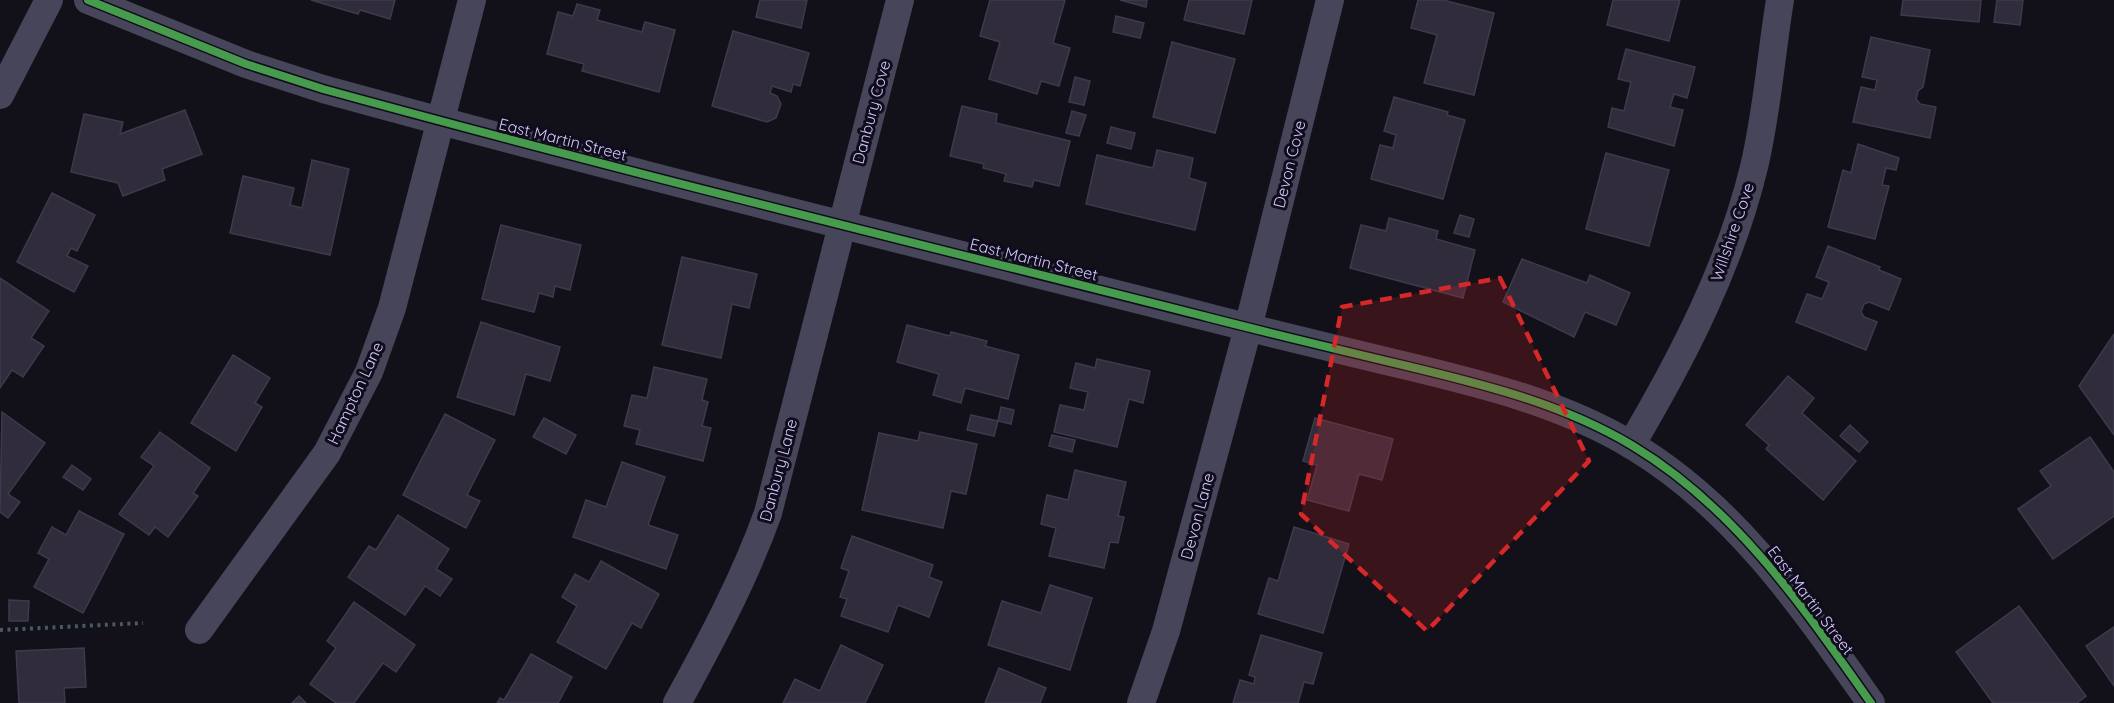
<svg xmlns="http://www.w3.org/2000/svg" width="2114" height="703" viewBox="0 0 2114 703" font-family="Quicksand,sans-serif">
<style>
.building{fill:#302c3c;stroke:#3e3a4d;stroke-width:1.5}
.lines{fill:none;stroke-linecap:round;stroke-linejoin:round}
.path{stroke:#4a5764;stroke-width:4;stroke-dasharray:3 4.5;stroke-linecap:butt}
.minor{stroke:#474559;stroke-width:28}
.cycleway-casing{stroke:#100c1c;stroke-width:11}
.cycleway{stroke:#469c4c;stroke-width:8}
.marked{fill:#d62828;fill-opacity:0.2;stroke:#d62828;stroke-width:4.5;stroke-dasharray:12 8;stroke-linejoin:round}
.labels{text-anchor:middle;stroke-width:6;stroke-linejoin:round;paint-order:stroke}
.street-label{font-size:16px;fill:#d2c9fd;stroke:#100c1c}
</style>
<rect width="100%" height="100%" fill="#121018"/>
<!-- building -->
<g class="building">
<path d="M311,0h84l-5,19 -30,-9 -2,4z"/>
<path d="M760,0h47l-6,28 -45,-11z"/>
<path d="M990,0h75l-12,43 17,5 -11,38 -18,-5 -4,13 -48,-15 11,-37 -20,-6z"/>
<path d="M1120,0h27l-1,7z"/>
<path d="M1189,0h63l-8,34 -60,-14z"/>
<path d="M1418,0h25l51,13 -20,82 -50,-12 13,-48 -26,-7z"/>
<path d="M1613,0h67l-11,41 -62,-16z"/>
<path d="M1903,0h78l-2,22 -78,-7z"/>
<path d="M1997,0h26l-3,25 -26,-3z"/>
<path d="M577,4l23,6 -3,10 45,12 3,-10 30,8 -16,62 -77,-21 2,-7 -37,-10 11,-42 15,4z"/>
<path d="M1116,16l28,7 -4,15 -27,-6z"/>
<path d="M733,31l76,22 -9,33 -7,-2 -2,8 -19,-6 -2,7 7,3 4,8 -5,14 -9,4 -55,-16z"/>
<path d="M1871,37l59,13 -7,37 -5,4 -2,8 4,5 16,3 -6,31 -77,-16 8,-35 14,3 2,-10 -15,-3z"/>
<path d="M1172,42l63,17 -20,74 -62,-16z"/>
<path d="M1626,49l69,18 -8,31 -13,-4 -4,13 13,3 -9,36 -66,-19 4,-19 12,3 7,-29 -13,-3z"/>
<path d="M1075,77l15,4 -6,24 -15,-3z"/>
<path d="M1394,97l54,15 -1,3 18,5 -22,79 -72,-20 9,-34 13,3 3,-13 -12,-4z"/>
<path d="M962,106l35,8 -1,9 74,18 -11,45 -25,-6 -2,7 -28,-6 2,-7 -23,-6 1,-4 -34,-8z"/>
<path d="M185,110l17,44 -40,15 3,11 -42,16 -5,-13 -47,-11 13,-58 39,8 -3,12z"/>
<path d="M1072,111l14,4 -7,21 -13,-3z"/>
<path d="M1111,127l24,6 -4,16 -24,-6z"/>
<path d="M1858,144l41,14 -3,12 -10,-2 -4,17 7,1 -14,53 -47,-12 15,-57 8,3z"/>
<path d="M1157,150l36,8 -4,20 17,5 -11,47 -109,-26 11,-49 56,13z"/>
<path d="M1606,153l63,17 -20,76 -63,-17z"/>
<path d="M312,160l37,9 -19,86 -100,-22 13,-57 51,12 -4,17 12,3z"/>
<path d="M52,193l43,22 -18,36 -6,-3 -4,8 21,10 -14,26 -57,-30z"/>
<path d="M1460,215l14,4 -5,18 -15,-4z"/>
<path d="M1389,218l49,13 -2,8 39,11 -12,48 -113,-30 11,-43 25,6z"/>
<path d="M501,225l80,20 -11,45 -15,-4 -2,11 -14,-4 -5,19 -52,-13z"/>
<path d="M1828,246l52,21 -1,3 22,9 -12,31 -20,-8 -5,2 -3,8 3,5 13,5 -11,28 -70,-28 11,-28 15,5 7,-17 -13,-5z"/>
<path d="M682,257l75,17 -8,34 -17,-4 -11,54 -59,-13z"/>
<path d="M1522,259l65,24 3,-8 40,18 -14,32 -31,-13 -11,25 -71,-35z"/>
<path d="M0,278l49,33 -18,27 13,8 -21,31 -11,-7 -12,18z"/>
<path d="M481,322l79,25 -10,34 -24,-7 -12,41 -57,-18z"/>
<path d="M907,325l43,11 1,-4 36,9 -2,5 34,9 -11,44 -43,-11 -4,15 -28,-8 6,-21 -42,-12z"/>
<path d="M2114,334v101l-35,-49z"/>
<path d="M233,355l37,23 -15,25 7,4 -26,44 -45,-28z"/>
<path d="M1097,359l53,12 -7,32 -14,-4 -12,48 -63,-15 6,-27 24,5 4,-18 -18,-4 6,-25 19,5z"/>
<path d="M654,367l53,12 -5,21 6,2 -6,24 9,2 -8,33 -67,-17 4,-14 -16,-4 8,-31 15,3z"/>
<path d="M1788,376l26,22 -12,15 54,48 -33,39 -57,-51 3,-4 -23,-20z"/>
<path d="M1001,407l13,3 -3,14 -13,-3z"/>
<path d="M2,412l43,31 -37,51 12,8 -12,16 -8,-6z"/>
<path d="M445,414l50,26 -28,55 13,6 -14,27 -63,-33z"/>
<path d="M971,415l27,6 -4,15 -27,-6z"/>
<path d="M544,418l32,17 -10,19 -33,-17z"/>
<path d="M1315,418l78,21 -11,41 -23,-6 -10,37 -42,-11 10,-35 -14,-4z"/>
<path d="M1850,425l18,17 -9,10 -19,-16z"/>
<path d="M160,432l50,36 -17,25 5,3 -30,41 -13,-10 -6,8 -30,-21 35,-48 -13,-9z"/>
<path d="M920,432l57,12 -11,50 -15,-3 -8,37 -81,-18 17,-77 39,8z"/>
<path d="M1052,435l23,5 -3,12 -23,-6z"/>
<path d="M2090,437l24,35v44l-61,43 -35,-50 33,-23 -11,-15z"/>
<path d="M622,462l43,15 -17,48 30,10 -12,34 -93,-32 13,-37 20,7z"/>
<path d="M72,465l19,14 -8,11 -20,-13z"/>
<path d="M1075,470l51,12 -8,34 6,1 -6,26 -8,-1 -6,26 -55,-12 7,-28 -15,-4 6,-29 21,5z"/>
<path d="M79,511l45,23 -41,79 -49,-26 15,-28 -11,-6 14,-26 14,8z"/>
<path d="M398,515l51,34 -13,20 16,10 -12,17 -15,-10 -20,29 -57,-38 21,-31 7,4z"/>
<path d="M1294,527l55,17 -26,89 -65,-19 11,-36 9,3z"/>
<path d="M852,536l81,29 -4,12 13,5 -13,35 -31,-12 -10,27 -47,-16 6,-17 -7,-2 9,-26 -8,-3z"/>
<path d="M601,561l58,33 -18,34 -9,-5 -26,46 -49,-27 20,-36 -15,-9 13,-23 14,8z"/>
<path d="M1050,585l42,13 -22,72 -82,-25 14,-44 39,12z"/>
<path d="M9,600l20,1 -1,20h-19z"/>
<path d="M354,602l61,43 -19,27 -13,-9 -29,40h-18l-26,-19 26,-36 -9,-7z"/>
<path d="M2019,606l67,90 -9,7h-84l-37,-51z"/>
<path d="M2114,627v59l-28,-40z"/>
<path d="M1261,635l61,18 -9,31 -9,-2 -6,21h-65l7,-23 14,4 1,-7 -6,-2z"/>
<path d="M841,645l42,20 -18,38h-82l12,-24 25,12z"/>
<path d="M84,648l2,39 -22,1 1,15h-46l-3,-52z"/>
<path d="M531,654l41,23 -14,26h-61l3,-5 4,2z"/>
<path d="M999,668l47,20 -6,15h-55z"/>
<path d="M299,696l7,7h-14z"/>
</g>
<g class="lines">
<!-- path -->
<path class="path" d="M0,630l143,-7"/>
<!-- minor -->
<g class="minor">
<path d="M88,0l158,64 77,25c294,81 589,153 884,228 66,17 133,33 200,49 79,19 156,38 226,80 103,62 170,161 238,257"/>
<path d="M0,95l49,-95"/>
<path d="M1631,445c52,-88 99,-179 123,-278 13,-54 17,-112 26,-167"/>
<path d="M199,630l128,-177 42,-81 23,-64 80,-308"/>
<path d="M677,703c34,-62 67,-123 91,-190l132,-513"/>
<path d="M1141,703l25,-72 82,-303 82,-328"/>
</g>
<defs>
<path id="cycleway" d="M88,0l158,64 77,25c294,81 589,153 884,228 66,17 133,33 200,49 79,19 156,38 226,80 103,62 170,161 238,257"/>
</defs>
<!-- cycleway casing -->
<use href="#cycleway" class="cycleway-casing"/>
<!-- cycleway -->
<use href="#cycleway" class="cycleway"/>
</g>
<!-- marked area -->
<path class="marked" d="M1500,278l89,183 -162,170 -126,-117 41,-207z"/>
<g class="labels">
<!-- street labels -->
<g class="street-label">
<text transform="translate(871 112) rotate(-75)" y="6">Danbury Cove</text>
<text transform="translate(563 139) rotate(14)" y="6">East Martin Street</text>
<text transform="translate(1289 164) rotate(-76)" y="6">Devon Cove</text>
<text transform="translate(1732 232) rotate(-71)" y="6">Willshire Cove</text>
<text transform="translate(1034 259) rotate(14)" y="6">East Martin Street</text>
<text transform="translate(355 393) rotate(-65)" y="6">Hampton Lane</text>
<text transform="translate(778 470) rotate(-75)" y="6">Danbury Lane</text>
<text transform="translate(1197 516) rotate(-75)" y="6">Devon Lane</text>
<text transform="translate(1811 600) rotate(53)" y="6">East Martin Street</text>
</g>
</g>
</svg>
